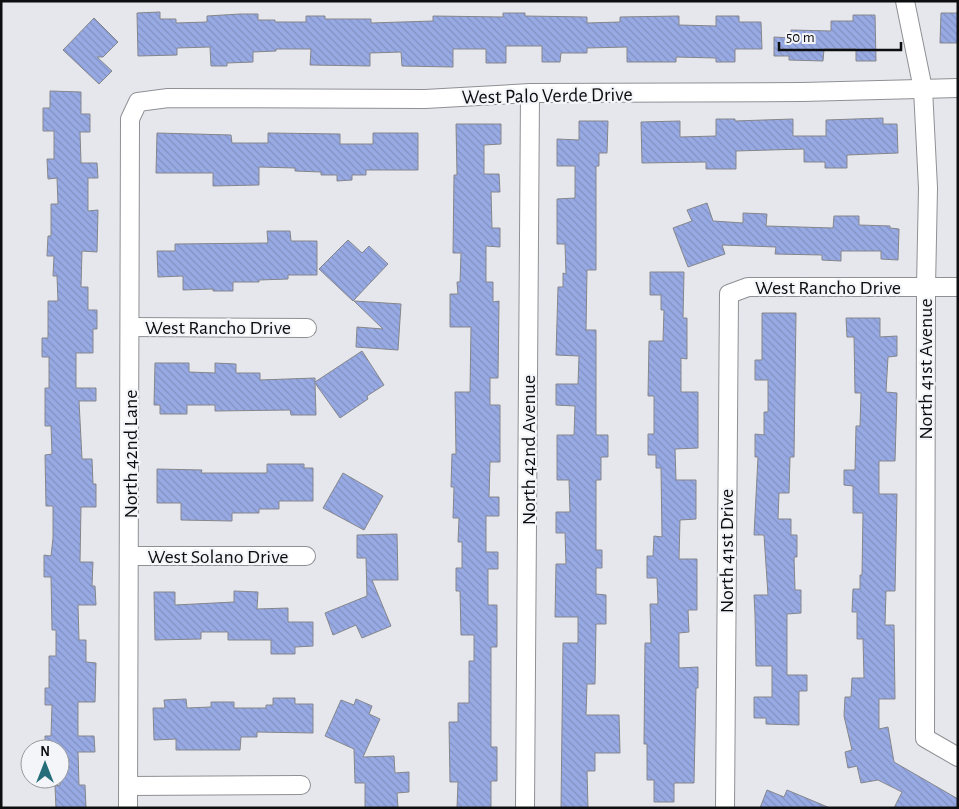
<svg xmlns="http://www.w3.org/2000/svg" width="959" height="809" viewBox="0 0 959 809" font-family="'Alegreya Sans',sans-serif">
<style>
.building{fill:url(#building-back-hatch);stroke:#85868b}
.lines{fill:none;stroke-linecap:round;stroke-linejoin:round}
.street-casing{stroke:#8e9094;stroke-width:20}
.street{stroke:#fff;stroke-width:18}
.labels{text-anchor:middle;stroke-width:4.5;stroke-linejoin:round;paint-order:stroke}
.street-label{font-size:20px;fill:#0d0e0f;stroke:#f3f5f9}
</style>
<defs>
<pattern id="building-back-hatch" width="6" height="6" patternUnits="userSpaceOnUse" patternTransform="scale(1.25)"><rect width="6" height="6" fill="#98aae4"/><path d="M-1 5l2 2M0 0l6 6M5-1l2 2" fill="none" stroke="#8291c2"/></pattern>
</defs>
<rect width="100%" height="100%" fill="#e6e7ec"/>
<!-- building -->
<g class="building">
<path d="M160,12v7h16v4l31,-1v-6l33,-2h18v6h17v2h31v-6h19v3h46v4l62,-2v-5l70,1v-4h22v3l62,1v6l33,-1v-5l59,-1v9l37,1v-10h23v6h22l1,27h-27v13h-19v-4l-40,-1v5h-49v-15l-40,1v5h-26l-1,9h-18v-16h-36v17h-20v-14h-33v18l-51,-1 -1,-14 -31,1v13l-60,-1 1,-16h-35v2l-23,1v10l-26,1v3h-16l-1,-19 -33,1v7l-39,1 -1,-43z"/>
<path d="M941,13h17v30h-18z"/>
<path d="M853,15h22l1,46h-20v-12h-32l-1,12 -34,-1v-4h-15v-19l17,1v-8l40,1v-10h22z"/>
<path d="M94,18l24,24 -15,15h-6l15,14 -13,13 -36,-34z"/>
<path d="M50,91l31,1v22h9v18h-10l1,31h16l1,15h-10v33l10,-1 -1,42 -15,-1 -1,36h7v23h9v19h-4v24h-17v35h20v13h-17l3,58h10l1,25h3v23h-15l-1,55h13l-1,24h3l1,19h-18l1,35h7v22l10,1 -1,39h-17v34h16l1,16h-17l1,33h6l1,23h-30l-1,-22 5,-1v-36h-15v-13h6l1,-31h-7v-17h4v-32h7v-26h-4l-1,-53h-7v-22l7,1 2,-18v-32h-7l-1,-51 7,-1 -1,-28h-6v-38h4v-31h-7v-19h6v-37h10l-1,-25h-4l1,-20h-7l1,-20h3v-32h7l-1,-26 -9,1 -1,-20h7v-28h-11v-23h7z"/>
<path d="M883,118v6h14l1,29 -51,2v13h-22v-6h-21v-13l-68,2v18h-30v-7l-64,1 -1,-41 39,-1v16l36,-1v-17h19v2l58,-2v17h33v-16z"/>
<path d="M579,121h29l-1,32h-8v13h-3v104h-9l-1,60h10v105h12v22h-7v23h-5v70h6v18h-6v26l10,1v29h-10l-1,60h-8l-1,31h33l1,38h-25v18h-8l1,37h-27l2,-165h15v-26h-23l1,-53h10l-1,-31h-9v-21h14l-1,-32h-12v-45h17l1,-29 -19,-1v-21h22l1,-28 -23,-1 2,-68h5v-14l3,1 -1,-30h-8v-45l18,-1v-32h-18v-27l22,1z"/>
<path d="M456,124h45v20l-17,1v29h15l1,18h-9l1,36h8v19l-14,-1v36h7v20l6,-1 -1,77h-8v27h10v57h-10l-1,35h10v19h-13v36h12v17h-10v36h9v42h-6v100h6v34h-6v27h-34l1,-26h-8l-1,-60h9v-19h11v-42h5v-26h-13l-1,-44h-4v-23h6v-26h-4l1,-24h-6l1,-31h-3l1,-33h4l-1,-62h15l1,-65h-21v-33h8l-1,-12h3l1,-29h-8l1,-78h3z"/>
<path d="M157,133l74,2 1,8h36v-10l72,1v10h33v-11h45v37h-52v5h-14v5l-15,1v-6h-16v-3l-26,-1v-3l-36,-1v18l-46,1v-13h-57z"/>
<path d="M707,203l6,18 30,2v-10l24,1 -1,12 67,2 1,-12h25v9l31,1v2l9,1 -1,31 -17,-1v-8h-40v10l-19,-1v-5l-47,-1 1,-7 -54,-2 3,9 -37,13 -15,-39 19,-7 -5,-11z"/>
<path d="M267,231h23l1,10h26v34h-29v4l-29,1v2h-26v9h-20v-2l-30,1v-14l-25,1 -1,-26h18v-7l93,-1z"/>
<path d="M348,240l14,13 7,-7 19,18 -35,37 -34,-32z"/>
<path d="M650,272h34l-1,46h4v41l-6,-1v34h17v56l-23,1 1,31h20v39l-16,1 -1,39h18v51h-9l1,22 -10,1v35l19,-1v21h-2l-2,95h-20v19h-20v-22h-7v-36h-3l1,-101h6l-1,-39h8l-1,-26h-10v-22h6l1,-20 8,1 -1,-69h-5v-13h-8v-21h6v-38h-6l1,-55h14l1,-31h-3v-15h-11z"/>
<path d="M354,301l47,3 -3,46 -42,-3 1,-20 26,2z"/>
<path d="M762,313h34l-2,144h-4l-1,36h-10l-1,26h13v16h6v22h-3l1,33h6v23l-14,1v61h20v16h-8v34l-33,-1v-6h-12v-21h18v-31h-16l-1,-52 -1,-19h14l-4,-60h-10l4,-78h-3v-23l9,1v-23h4v-32h-13v-20h7z"/>
<path d="M846,318h34v19l17,-1v20l-9,1 -2,35 11,1 -2,68h-16v33h18l-2,97h-9l-1,34h9l1,74h-16v30l9,-2 6,35 64,37v9h-64l8,-16 -24,-12 -17,3 -4,-17 -9,2 -3,-16 7,-2 -8,-34 1,-19h6l1,-19h12l-1,-39h-6v-27h-5l1,-23h7v-14h2l1,-62h-10v-27l-9,-1v-15h11l1,-44h4l1,-33h-6l-1,-56h-7z"/>
<path d="M362,351l22,34 -17,11 1,3 -28,19 -25,-35 1,32h-25l-1,-5 -75,1v-6h-28v9h-27v-9h-6l1,-42h34v9l26,1v-10l21,1v9h24v7l55,-2v4z"/>
<path d="M267,464h37v4h9v33h-34v8h-20v4h-27v8l-51,-1v-17h-24v-34l45,1 -1,3h66z"/>
<path d="M343,473l40,23 -19,34 -41,-22z"/>
<path d="M397,534l1,46h-26l19,46 -29,12 -6,-13 -23,10 -8,-22 42,-17 -1,-38h-9v-23z"/>
<path d="M234,591l24,1 -1,17 31,-1v14h25v24l-18,1v7h-24v-14h-43v-8h-27v7l-46,1 -1,-48h21v13l59,-3z"/>
<path d="M273,698h22v6h18v29l-56,-1v5h-16l-1,13h-64v-11l-22,1 -1,-32h12l-1,-8 22,-1 1,9 24,-1v-5h23v6h32v-3h7z"/>
<path d="M356,699l16,7 -3,8 11,5 -17,38 31,-1 1,17 14,-1v20l-12,1 1,15h-33v-25h-10l-1,-34 -29,-13 16,-36 13,5z"/>
<path d="M767,790l17,7 3,-7 43,18h-70z"/>
</g>
<g class="lines">
<defs>
<g id="street">
<path d="M905,1l18,88 5,99 -2,99 -1,451 33,19"/>
<path d="M130,327l177,1"/>
<path d="M130,556h176"/>
<path d="M129,786l172,-1"/>
<path d="M128,808l2,-689 8,-17 30,-4 257,1 105,-6 272,-1 156,-4"/>
<path d="M525,808l5,-715"/>
<path d="M725,808l4,-514 19,-7h210"/>
</g>
</defs>
<!-- street casing -->
<use href="#street" class="street-casing"/>
<!-- street -->
<use href="#street" class="street"/>
</g>
<g class="labels">
<!-- street labels -->
<g class="street-label">
<text transform="translate(547 95) rotate(-1)" y="7">West Palo Verde Drive</text>
<text x="828" y="294">West Rancho Drive</text>
<text x="218" y="334">West Rancho Drive</text>
<text transform="translate(925 369) rotate(-90)" y="7">North 41st Avenue</text>
<text transform="translate(528 450) rotate(-90)" y="7">North 42nd Avenue</text>
<text transform="translate(130 454) rotate(-90)" y="7">North 42nd Lane</text>
<text transform="translate(726 551) rotate(-90)" y="7">North 41st Drive</text>
<text x="218" y="563">West Solano Drive</text>
</g>
</g>
<!-- border -->
<rect width="959" height="809" fill="none" stroke="#0d0e0f" stroke-width="5"/>
<!-- north arrow -->
<g transform="translate(45 764)"><circle r="24" fill="#f3f5f9" stroke="#97999b"/>
<path d="M0-4L9 19L0 12L-9 19Z" fill="#256d79"/>
<text y="-8" font-size="14" font-weight="bold" text-anchor="middle" fill="#0d0e0f">N</text>
</g>
<!-- scale -->
<path d="M779 42v8h122v-8" fill="none" stroke="#0d0e0f" stroke-width="2.5"/>
<text x="786" y="42" font-size="15" fill="#0d0e0f" stroke="#f3f5f9" stroke-width="4" paint-order="stroke">50 m</text>
</svg>
